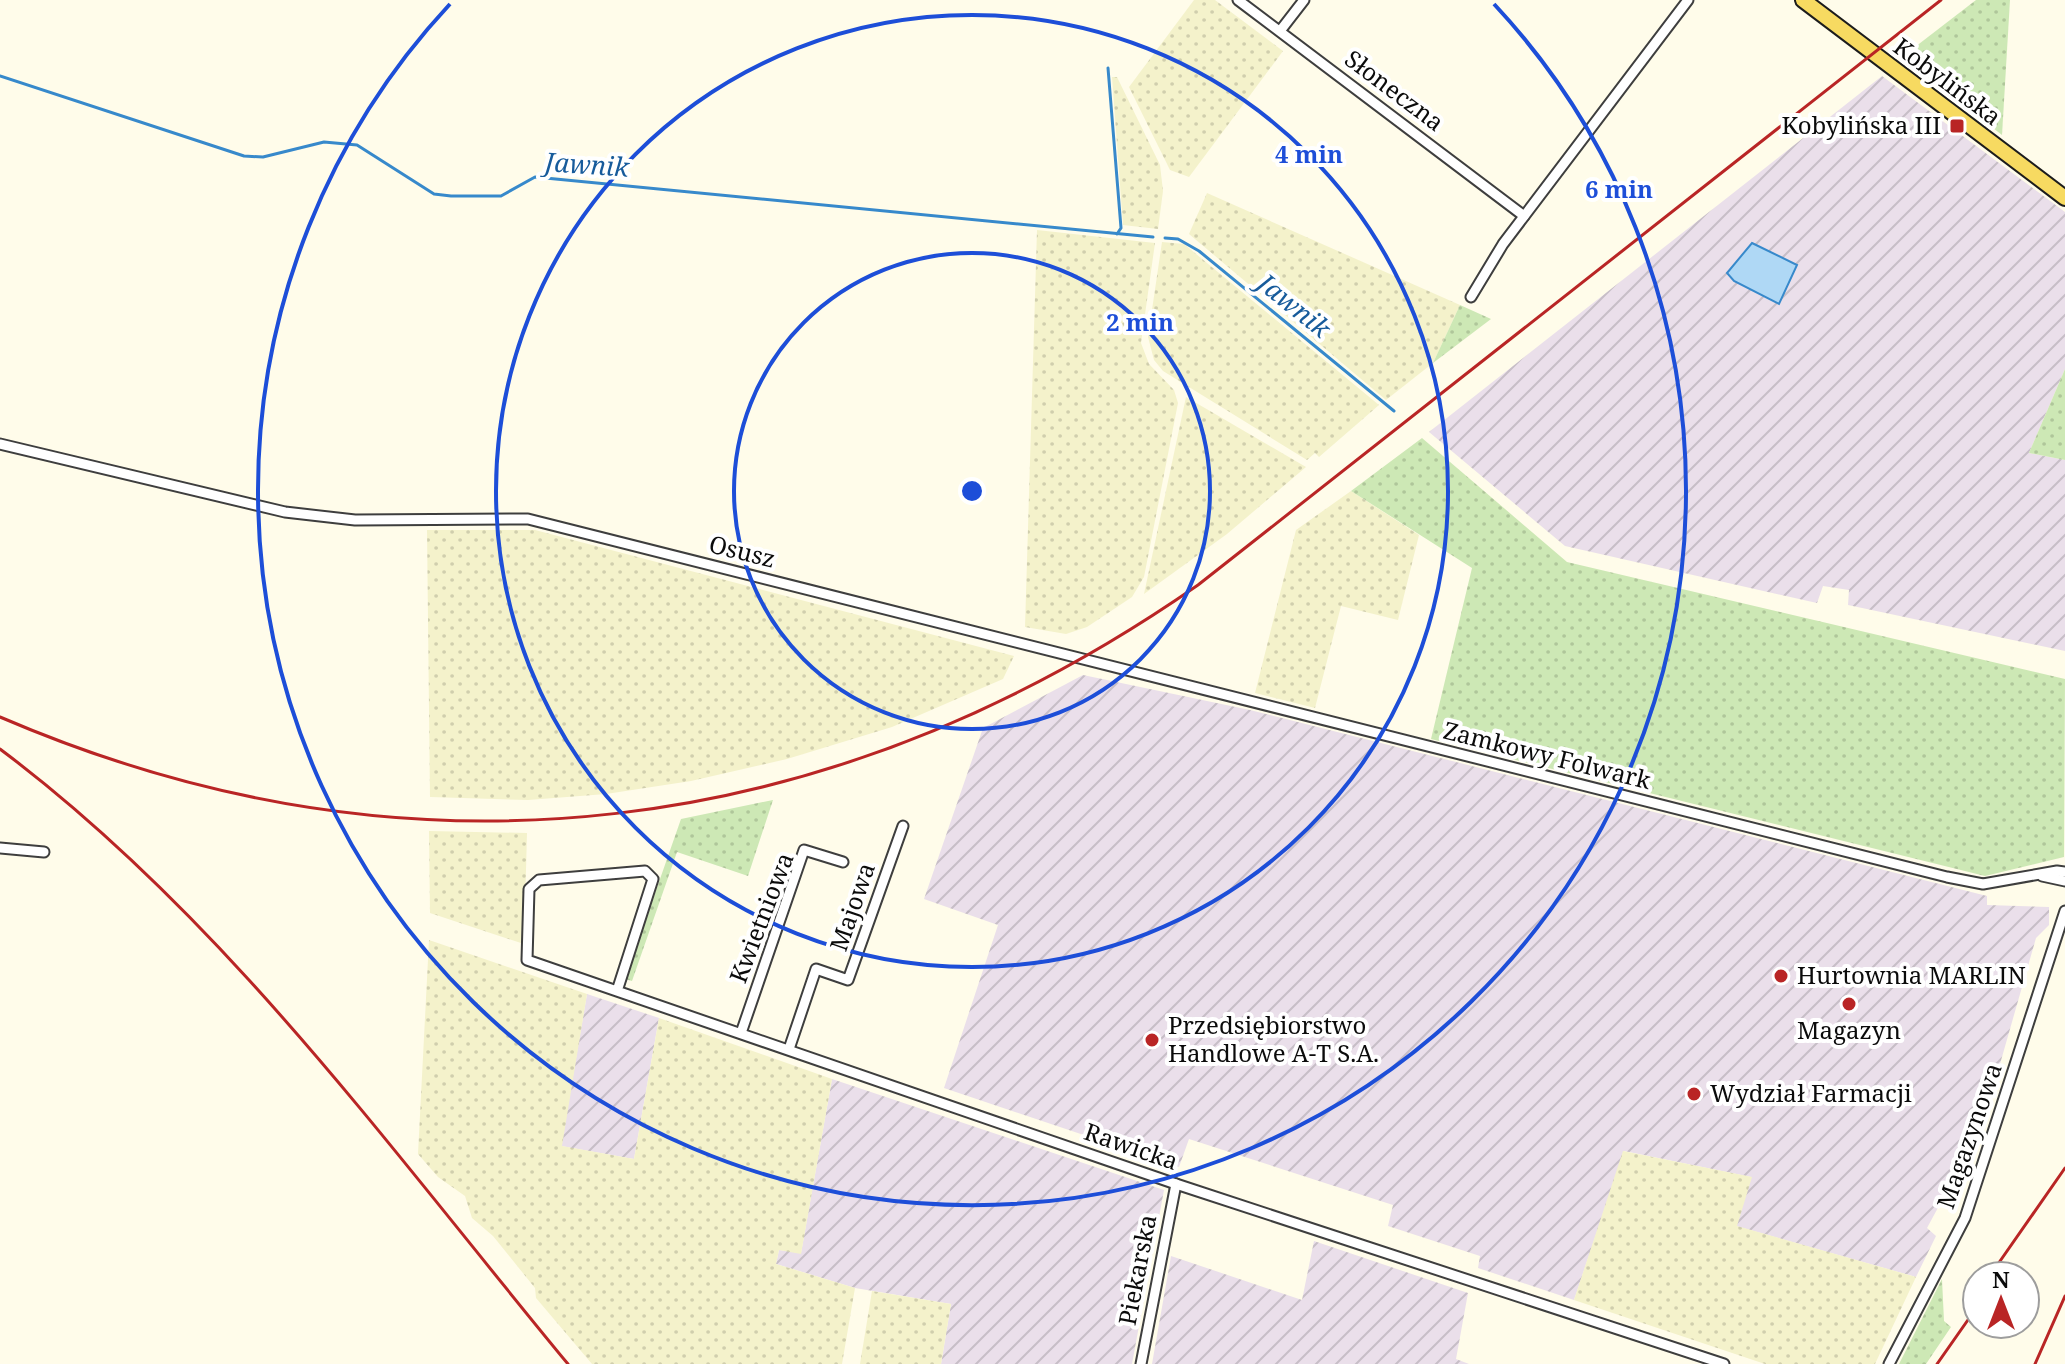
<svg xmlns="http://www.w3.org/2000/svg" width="2065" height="1364" viewBox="0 0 2065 1364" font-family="'Noto Serif',serif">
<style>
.industrial{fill:url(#industrial-furrows)}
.farmland{fill:url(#farmland-dots)}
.green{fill:url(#green-dots)}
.water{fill:#afd8f5;stroke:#3789cb;stroke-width:2}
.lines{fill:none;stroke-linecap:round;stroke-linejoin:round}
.stream{stroke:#3789cb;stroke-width:3}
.minor-casing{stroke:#3e3e3e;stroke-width:13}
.primary-casing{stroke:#1c1c1c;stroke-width:18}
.minor{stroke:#fff;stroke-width:9}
.primary{stroke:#f7da61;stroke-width:14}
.rail{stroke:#b92525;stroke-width:3}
.ring{fill:none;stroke:#1d4ed8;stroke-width:4}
.poi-dot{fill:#b92525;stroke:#fff;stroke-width:3}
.labels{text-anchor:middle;stroke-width:8;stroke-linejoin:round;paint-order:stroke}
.street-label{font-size:24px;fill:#0b0b0b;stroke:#fff}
.poi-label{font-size:24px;fill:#0b0b0b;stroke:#fff;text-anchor:start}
.water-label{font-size:26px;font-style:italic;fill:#175b9b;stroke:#fff}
.centre{fill:#1d4ed8;stroke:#fff;stroke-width:4}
.ring-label{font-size:24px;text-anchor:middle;font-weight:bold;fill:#1d4ed8;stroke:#fff;stroke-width:8;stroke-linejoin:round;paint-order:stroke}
</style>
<defs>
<pattern id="industrial-furrows" width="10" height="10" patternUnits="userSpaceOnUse" patternTransform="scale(2)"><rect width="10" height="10" fill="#eadfea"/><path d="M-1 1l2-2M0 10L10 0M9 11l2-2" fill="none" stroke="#c7bec7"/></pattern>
<pattern id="farmland-dots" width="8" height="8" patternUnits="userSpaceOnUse" patternTransform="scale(2)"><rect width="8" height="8" fill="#f4f2cb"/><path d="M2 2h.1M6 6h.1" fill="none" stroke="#d0cead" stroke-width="1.8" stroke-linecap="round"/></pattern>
<pattern id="green-dots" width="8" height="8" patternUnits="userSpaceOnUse" patternTransform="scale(2)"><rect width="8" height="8" fill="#cde8b5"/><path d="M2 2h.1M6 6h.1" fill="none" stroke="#afc69a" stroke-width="1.8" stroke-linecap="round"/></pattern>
</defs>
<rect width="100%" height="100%" fill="#fffcea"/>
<!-- industrial -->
<g class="industrial">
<path d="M1882,76l183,136v157l-36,84 36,7v191l-217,-46 1,-15 -26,-4 -6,17 -252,-57 -136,-114z"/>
<path d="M1083,675l167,35 737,186v9l62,2v18l-13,13 -66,231 -10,-2 -33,61 9,8 -20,41 -180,-51 15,-49 -127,-26 -50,149 -96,-32 2,-12 -92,-30 5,-21 -204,-66 -10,28 -235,-79 54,-163 -74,-26 59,-171z"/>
<path d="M587,994l72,24 -25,141 -73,-13z"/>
<path d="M832,1079l332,111 -32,174h-191l10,-60 -96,-16 -79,-24 3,-14 22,3z"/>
<path d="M1314,1241l154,52 -12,66 13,5h-317l19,-108 131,44z"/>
</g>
<!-- farmland -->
<g class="farmland">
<path d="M1194,0h21l68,51 -94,126 -19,-7 -41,-83z"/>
<path d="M1112,77h5l43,88 3,26 -5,38 -35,-4z"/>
<path d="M1207,193l253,112 -27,58 -47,37 -197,-166z"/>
<path d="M1037,230l118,13 -14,100 8,21 25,26 4,13 -34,174 -12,20 -45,30 -21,7 -41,-7z"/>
<path d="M1162,242l22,2 195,161 -60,52 -4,-4 -8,7 -144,-89 -9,-11 -6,-23z"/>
<path d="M1186,397l120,70 -79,67 -83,60z"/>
<path d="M1351,491l68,44 -21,85 -57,-14 -26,102 -60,-15 41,-163z"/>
<path d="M427,530h108l479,126 -11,23 -111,48 -105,32 -96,22 -85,13 -78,6 -98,-3z"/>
<path d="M429,831l98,2 -3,111 -94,-31z"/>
<path d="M429,940l158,54 -25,152 72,13 25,-141 173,61 -31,175 -22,-4 -3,14 79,24 -13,76h-250l-56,-66 -1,-10 -42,-52 -21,-18 -7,-22 -27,-19 -20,-23z"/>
<path d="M1623,1151l129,26 -15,49 179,51 -41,87h-110l-191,-64z"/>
<path d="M872,1291l79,13 -10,60h-81z"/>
</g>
<!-- green -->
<g class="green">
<path d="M1976,0h34l-8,135 -100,-78z"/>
<path d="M1460,305l31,14 -58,44z"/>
<path d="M2065,369v91l-36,-7z"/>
<path d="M1422,438l145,124 498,117 -1,178 -79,19 -554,-137 41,-171 -121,-77z"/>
<path d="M773,800l-25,76 -71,-24 -45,129 -7,-2 56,-160z"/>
<path d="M1942,1279l2,42 7,6 -25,37h-27z"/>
</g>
<!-- water -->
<path class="water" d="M1752,243l45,22 -18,39 -45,-23 -7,-8z"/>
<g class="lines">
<!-- stream -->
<g class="stream">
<path d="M1108,68l13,160 -4,6"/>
<path d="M0,76l244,80 19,1 61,-15 33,3 77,49 17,2h50l34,-19 618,60"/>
<path d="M1165,238l13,1 21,12 195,160"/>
</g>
<defs>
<g id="minor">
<path d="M1238,0l286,216"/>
<path d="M1280,31l24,-31"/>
<path d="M1471,297l32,-53 185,-244"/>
<path d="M0,444l285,68 70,8 173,-1 1419,358 36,7 74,-13 8,1"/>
<path d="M0,848l44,4"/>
<path d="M2042,876l23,5"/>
<path d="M617,991l36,-112 -8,-8 -106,9 -10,9 -2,71 649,224 548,180"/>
<path d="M741,1033l63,-183 39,12"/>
<path d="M789,1049l27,-80 32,11 55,-154"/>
<path d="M1141,1364l35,-180"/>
<path d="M1889,1364l76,-146 100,-307"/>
</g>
<path id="primary" d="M1803,0l262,198"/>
</defs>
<!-- minor casing -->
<use href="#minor" class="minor-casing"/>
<!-- primary casing -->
<use href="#primary" class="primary-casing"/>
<!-- minor -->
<use href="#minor" class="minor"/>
<!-- primary -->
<use href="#primary" class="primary"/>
<!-- rail -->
<g class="rail">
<path d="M0,717c414,178 831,123 1198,-132l743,-585"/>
<path d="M0,749c224,168 390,400 568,615"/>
<path d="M1998,1264l67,-96"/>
<path d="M1937,1364l40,-57"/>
<path d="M2035,1364l30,-68"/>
</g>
</g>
<!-- distance rings -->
<g class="ring">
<circle cx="972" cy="491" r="238"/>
<circle cx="972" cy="491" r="476"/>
<path d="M1494 4A714 714 0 1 1 450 4"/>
</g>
<!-- markers -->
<g class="poi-dot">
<rect x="1949" y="118" width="16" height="16" rx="4"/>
<circle cx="1781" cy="976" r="8"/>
<circle cx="1849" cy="1004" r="8"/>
<circle cx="1152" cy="1040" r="8"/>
<circle cx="1694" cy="1094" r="8"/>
</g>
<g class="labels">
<!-- street labels -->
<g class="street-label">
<text transform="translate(1947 82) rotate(37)" y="8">Kobylińska</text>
<text transform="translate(1394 91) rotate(37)" y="8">Słoneczna</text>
<text transform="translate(742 552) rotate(14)" y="8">Osusz</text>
<text transform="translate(1547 756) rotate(14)" y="8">Zamkowy Folwark</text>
<text transform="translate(853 907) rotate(-71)" y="8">Majowa</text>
<text transform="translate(762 918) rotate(-69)" y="8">Kwietniowa</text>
<text transform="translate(1970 1136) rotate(-71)" y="8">Magazynowa</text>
<text transform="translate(1131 1147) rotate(19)" y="8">Rawicka</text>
<text transform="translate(1138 1270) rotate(-79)" y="8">Piekarska</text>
</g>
<!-- poi labels -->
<g class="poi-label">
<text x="1941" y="134" text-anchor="end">Kobylińska III</text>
<text x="1797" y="984">Hurtownia MARLIN</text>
<text x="1168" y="1034">Przedsiębiorstwo<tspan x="1168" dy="28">Handlowe A-T S.A.</tspan></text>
<text x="1849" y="1039" text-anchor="middle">Magazyn</text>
<text x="1710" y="1102">Wydział Farmacji</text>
</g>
<!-- water labels -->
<g class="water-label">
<text transform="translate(587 165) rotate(4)" y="9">Jawnik</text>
<text transform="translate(1294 306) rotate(39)" y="9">Jawnik</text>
</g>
</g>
<circle cx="972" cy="491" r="12" class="centre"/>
<g class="ring-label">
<text x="1309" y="163">4 min</text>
<text x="1619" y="198">6 min</text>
<text x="1140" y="331">2 min</text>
</g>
<!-- north arrow -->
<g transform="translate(2001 1300)"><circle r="38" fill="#ffffff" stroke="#9d9d9d" stroke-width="2"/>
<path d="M0-6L14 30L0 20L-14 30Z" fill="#b92525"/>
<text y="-12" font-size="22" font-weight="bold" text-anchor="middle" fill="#0b0b0b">N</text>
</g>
</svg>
